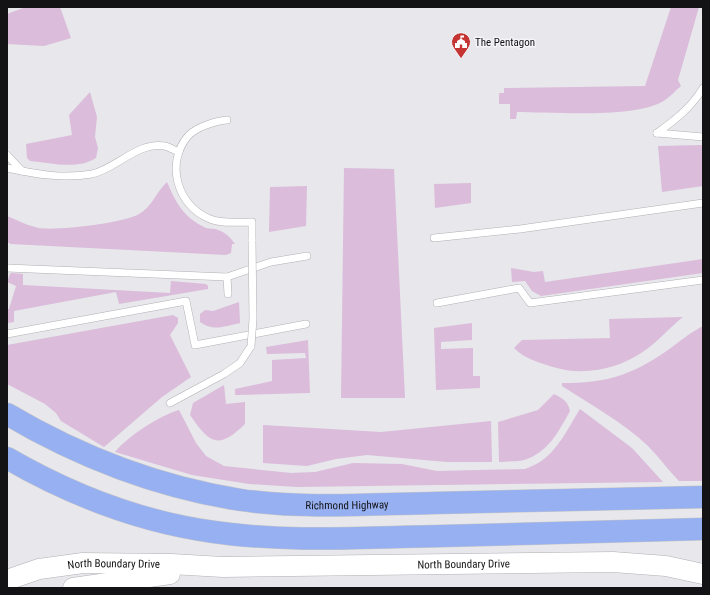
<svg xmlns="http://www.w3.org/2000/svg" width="710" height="595" viewBox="0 0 710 595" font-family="'Roboto Condensed',sans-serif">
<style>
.green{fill:#dbbcda}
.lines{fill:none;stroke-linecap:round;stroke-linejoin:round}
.lane-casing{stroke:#b1b1b5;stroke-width:8}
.secondary-casing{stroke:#b1b1b5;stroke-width:21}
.highway-casing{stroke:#c6c6c7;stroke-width:23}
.lane{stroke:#fff;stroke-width:7}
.secondary{stroke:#fff;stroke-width:20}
.highway{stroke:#97b0f1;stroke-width:22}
.lane-bridge-casing{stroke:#b1b1b5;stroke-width:8;stroke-linecap:butt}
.lane-bridge{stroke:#fff;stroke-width:7}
.labels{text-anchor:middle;stroke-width:3;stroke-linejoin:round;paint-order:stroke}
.poi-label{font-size:11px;fill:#131315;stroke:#f5f4f9;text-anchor:start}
.street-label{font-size:11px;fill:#131315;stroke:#f5f4f9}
</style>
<rect width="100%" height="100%" fill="#e7e7ec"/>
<!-- green -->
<g class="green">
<path d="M26,7h34l11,31 -27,8 -37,-2v-30z"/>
<path d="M671,7h28l-21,73 3,6c-5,4 -10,10 -16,14 -27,19 -114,12 -148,12l-1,7h-6v-15h-11v-11h5v-5l141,-2z"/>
<path d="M90,92l7,25 -2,20 3,11 -2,10c-19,12 -44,5 -66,3l-3,-3 -1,-14 46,-9 -3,-20z"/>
<path d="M703,145v41l-41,6 -4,-46z"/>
<path d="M344,168l50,1 11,229h-64z"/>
<path d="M167,182c9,21 17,36 39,46 4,1 8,0 12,2 7,2 13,8 17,14h-3l-1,9 -5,2 -215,-11 -4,-2v-26c10,4 21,10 32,12 16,3 86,-5 100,-14 13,-7 17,-22 28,-32z"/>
<path d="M471,183v20l-36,5 -1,-24z"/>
<path d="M307,186l-1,40 -37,6 1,-45z"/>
<path d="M703,259v14l-162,23 -9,-5 -7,-10 -13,1 -1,-14 23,4 9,-1 2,11z"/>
<path d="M12,273l11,1v11l147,8 1,-12 35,3 2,2v3l-89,15 -3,-12 -102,19v11l-7,1v-14h2l7,-23 -9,-4 3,-8z"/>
<path d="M239,302l1,21c-15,3 -27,9 -40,-1v-8l5,-4 8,1z"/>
<path d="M173,315l5,3v5l-8,12 21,42 -29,20 -58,50 -43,-26 -5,-8 -11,-9 -38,-20v-39z"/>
<path d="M683,317c-14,11 -27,27 -42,36 -26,17 -59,23 -88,14 -15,-5 -28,-8 -39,-19l8,-8 88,-2 -1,-19z"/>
<path d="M472,323v17l-31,2v7l32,-1v28h7v12l-44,2 -2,-62z"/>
<path d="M703,326v155h-24c-11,-11 -20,-24 -31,-35 -25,-24 -57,-41 -86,-60v-3c45,0 68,-7 106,-33 11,-8 23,-18 35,-24z"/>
<path d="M308,340l2,53 -75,2v-6l37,-8v-21l34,-2 -1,-5 -38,1 -1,-7z"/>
<path d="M224,385l2,19 19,-2v22c-27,26 -35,20 -55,-9l3,-12z"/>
<path d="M554,394c8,4 14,7 16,17 -11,20 -22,42 -46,49 -7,2 -17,1 -25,2l-1,-40 40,-12z"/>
<path d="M580,409l52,39 31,34 -366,5 -48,-3 -57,-9 -77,-23c13,-16 44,-36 64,-42l17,33 10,13 18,10 67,7 24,-1 38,-9 49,1 35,7 88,-2c29,-9 40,-36 55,-60z"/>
<path d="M491,421l1,41h-45l-80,-7 -31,4 -29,7 -44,-3v-38l118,7z"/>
</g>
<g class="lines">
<defs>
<g id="lane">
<path d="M227,120c-11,1 -31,7 -39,16 -23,27 -11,70 22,83 12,5 29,3 42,3v19"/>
<path d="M657,133c18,-13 34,-25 46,-45"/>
<path d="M657,133l46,4"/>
<path d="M7,155l15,16"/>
<path d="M7,168c28,6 56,11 85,6 24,-5 46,-33 73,-28 4,1 9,4 14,6"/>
<path d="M434,238l86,-9 183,-26"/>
<path d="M7,268l220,9 44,-15 36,-6"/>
<path d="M227,277l1,17"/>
<path d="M437,303l82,-15 11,15 173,-23"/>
<path d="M7,334l179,-33 9,44 111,-21"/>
<path d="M170,403l54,-29 16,-11 11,-17"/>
</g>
<g id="secondary">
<path id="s1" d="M7,580l32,-11 44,-6 88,1 52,3 390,-5 53,4 37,8"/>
<path d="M73,588l97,-14"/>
</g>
<g id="highway">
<path id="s2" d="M7,414c73,43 150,73 234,86 63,9 129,4 193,3 90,-2 179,-4 269,-6"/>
<path d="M7,458c64,37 134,64 207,74 76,11 153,5 228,4 87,-3 174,-5 261,-7"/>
</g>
</defs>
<!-- lane casing -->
<use href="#lane" class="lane-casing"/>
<!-- secondary casing -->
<use href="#secondary" class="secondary-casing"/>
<!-- highway casing -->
<use href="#highway" class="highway-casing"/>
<!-- lane -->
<use href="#lane" class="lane"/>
<!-- secondary -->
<use href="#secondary" class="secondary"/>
<!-- highway -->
<use href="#highway" class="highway"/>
<defs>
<path id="lane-bridge" d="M251,346l2,-27 -1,-78"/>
</defs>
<!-- lane-bridge casing -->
<use href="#lane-bridge" class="lane-bridge-casing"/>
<!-- lane-bridge -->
<use href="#lane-bridge" class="lane-bridge"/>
</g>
<!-- icons -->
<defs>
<symbol id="civic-pin" viewBox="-11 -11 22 30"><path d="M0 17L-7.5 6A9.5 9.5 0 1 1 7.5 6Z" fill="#c33432" stroke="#f5f4f9"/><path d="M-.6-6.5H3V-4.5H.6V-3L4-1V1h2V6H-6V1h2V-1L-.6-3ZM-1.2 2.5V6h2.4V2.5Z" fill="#fff"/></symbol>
</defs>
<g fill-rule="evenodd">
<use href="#civic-pin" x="450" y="31" width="22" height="30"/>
</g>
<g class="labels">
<!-- poi labels -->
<g class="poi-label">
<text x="475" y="46">The Pentagon</text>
</g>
<!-- street labels -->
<g class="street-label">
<text dy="4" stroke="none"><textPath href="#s2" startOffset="357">Richmond Highway</textPath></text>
<text dy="4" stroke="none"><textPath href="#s1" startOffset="459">North Boundary Drive</textPath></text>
<text dy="4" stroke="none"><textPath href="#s1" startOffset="109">North Boundary Drive</textPath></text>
</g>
</g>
<!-- border -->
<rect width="710" height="595" fill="none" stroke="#131315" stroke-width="16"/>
</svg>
